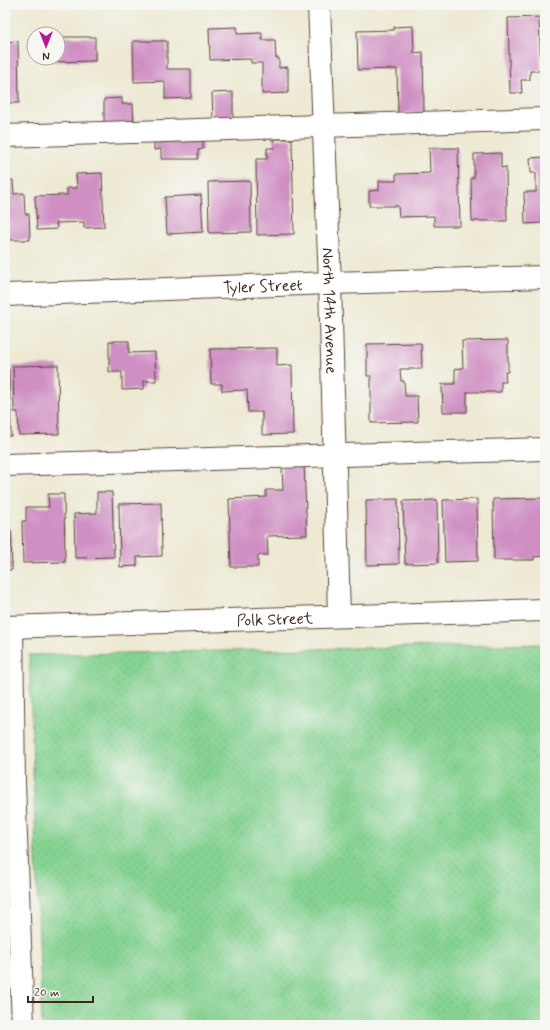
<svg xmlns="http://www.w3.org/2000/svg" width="550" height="1030" viewBox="0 0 550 1030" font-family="Mynerve,sans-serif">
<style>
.grass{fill:url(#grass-dots);stroke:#607e58}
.building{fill:#cf8fc3}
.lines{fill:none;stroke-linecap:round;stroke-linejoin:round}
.minor-casing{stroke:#564739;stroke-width:24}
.minor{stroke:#fff;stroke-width:22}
.labels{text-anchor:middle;stroke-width:4;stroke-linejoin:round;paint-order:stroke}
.street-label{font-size:16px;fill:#3b2a1e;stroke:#f6f6f2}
</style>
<defs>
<pattern id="grass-dots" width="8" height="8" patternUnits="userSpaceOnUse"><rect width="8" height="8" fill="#85d392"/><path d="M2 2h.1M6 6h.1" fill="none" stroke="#74b57d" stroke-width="1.8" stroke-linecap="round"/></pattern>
</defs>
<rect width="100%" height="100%" fill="#f6f6f2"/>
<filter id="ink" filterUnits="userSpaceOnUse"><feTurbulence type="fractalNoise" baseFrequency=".025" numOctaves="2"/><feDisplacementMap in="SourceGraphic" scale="8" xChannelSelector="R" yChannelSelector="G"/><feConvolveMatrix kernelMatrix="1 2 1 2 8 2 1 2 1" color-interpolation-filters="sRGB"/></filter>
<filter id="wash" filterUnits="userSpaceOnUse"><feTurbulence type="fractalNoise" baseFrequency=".012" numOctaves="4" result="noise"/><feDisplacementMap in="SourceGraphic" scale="16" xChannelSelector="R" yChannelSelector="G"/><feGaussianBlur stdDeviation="0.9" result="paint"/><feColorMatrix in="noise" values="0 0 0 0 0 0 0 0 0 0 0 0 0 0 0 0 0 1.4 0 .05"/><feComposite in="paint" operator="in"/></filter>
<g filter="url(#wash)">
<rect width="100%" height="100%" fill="#ede9d3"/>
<!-- grass -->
<path class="grass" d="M545,644v381h-503l-13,-370z"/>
<g id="blocks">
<!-- building -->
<g class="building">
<path d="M539,17l2,54h-11v9h-9l1,13h-12l-2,-75z"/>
<path d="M413,26l1,27 9,-1 1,60 -26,1 -1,-44 -39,1 -1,-39 37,-1v-3z"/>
<path d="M237,27v7l25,-1v7h13l1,18h3v10l9,-1v26l-26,1v-31h-11v-4l-41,1 -1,-32z"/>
<path d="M58,37h37v24l-47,1v-4h10z"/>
<path d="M18,41l1,62h-14v-61z"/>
<path d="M133,41h34v28h24v29l-26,1v-18l-31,1z"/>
<path d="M233,92v28h-20l-1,-27z"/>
<path d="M122,98v6h11l1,22h-30v-27z"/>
<path d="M203,138v11l-5,1v9h-37v-10l-7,1v-11z"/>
<path d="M273,139h19l2,95 -37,1 -1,-76h11v-11h7z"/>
<path d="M429,148h29l2,78h-26v-10l-35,1 -1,-11h-29v-15l10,-1v-9h17v-7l34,-1z"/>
<path d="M501,153v15l5,-1 1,54h-35l-1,-43h3v-24z"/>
<path d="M545,157v58h-3v8l-17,1 -1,-32h12v-19h-5l-1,-15z"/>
<path d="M102,173l2,54 -20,1v-6l-28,1 1,6 -20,1 -2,-34 32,-1v-7h10l-1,-14z"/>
<path d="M13,180l1,14 10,-1 1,21h4l1,26h-25v-59z"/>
<path d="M250,181l1,51 -42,1 -1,-51z"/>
<path d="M201,195l2,37 -36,2 -2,-37z"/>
<path d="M508,340v32h-3l1,10h-5v10h-34v20h-24l-1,-28h13v-15l8,-1 -1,-27z"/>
<path d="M109,341h20v12l26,-1 1,29h-12v8l-22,1v-18h-13z"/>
<path d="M421,343l1,26h-22l1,12h3l1,15h12l1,26 -47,1v-47h-4v-32z"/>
<path d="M277,348v18l15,-1 1,69 -31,1v-23h-14l-1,-22 -25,1v-7h-11l-1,-35z"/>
<path d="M58,365l1,69 -40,1 -1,-23h-4l-1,-46z"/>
<path d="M5,369h4l2,67h-6z"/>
<path d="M304,465l3,70 -40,1 1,19h-10v12h-27l-2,-68 37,-2v-7h17l-1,-24z"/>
<path d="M97,492h15l2,65 -39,1 -1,-44 23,-1z"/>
<path d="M48,494h16l1,68 -42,1 -1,-42h4v-14h23z"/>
<path d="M543,498l2,58 -11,1v3h-40l-1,-61z"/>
<path d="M398,499l1,65 -32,1 -1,-65z"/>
<path d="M477,499l1,62 -33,1 -2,-62z"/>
<path d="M437,500l1,63 -33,1 -2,-63z"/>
<path d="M5,501h2l1,29h3l1,40h-7z"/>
<path d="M161,503l1,53 -25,1v9l-17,1 -1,-63z"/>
</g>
</g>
</g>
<g filter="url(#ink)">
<use href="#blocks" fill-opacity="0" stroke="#564739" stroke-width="1"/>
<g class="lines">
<defs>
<g id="minor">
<path id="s1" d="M319,5l11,278 9,333"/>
<path d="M5,136l540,-17"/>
<path id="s2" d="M5,295l325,-12 215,-6"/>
<path d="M5,465l540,-16"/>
<path id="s3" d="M5,627l540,-17"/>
<path d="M12,627l2,156 9,242"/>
</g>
</defs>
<!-- minor casing -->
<use href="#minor" class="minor-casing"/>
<!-- minor -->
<use href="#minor" class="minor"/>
</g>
</g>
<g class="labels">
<!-- street labels -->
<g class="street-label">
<text dy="6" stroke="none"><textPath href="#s2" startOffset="258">Tyler Street</textPath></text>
<text dy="6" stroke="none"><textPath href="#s1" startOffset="306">North 14th Avenue</textPath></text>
<text dy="6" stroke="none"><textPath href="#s3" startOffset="270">Polk Street</textPath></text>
</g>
</g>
<!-- margin -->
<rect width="550" height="1030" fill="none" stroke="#f6f6f2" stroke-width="20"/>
<!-- north arrow -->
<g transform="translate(46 46) rotate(180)"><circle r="19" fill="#f6f6f2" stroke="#aba49d"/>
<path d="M0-3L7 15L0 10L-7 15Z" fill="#b5179e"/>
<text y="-6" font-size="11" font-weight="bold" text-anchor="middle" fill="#3b2a1e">N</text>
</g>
<!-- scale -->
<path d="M28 996v6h65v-6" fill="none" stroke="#3b2a1e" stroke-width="2"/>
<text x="34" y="996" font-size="12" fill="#3b2a1e" stroke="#f6f6f2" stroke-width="3" paint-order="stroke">20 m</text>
</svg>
